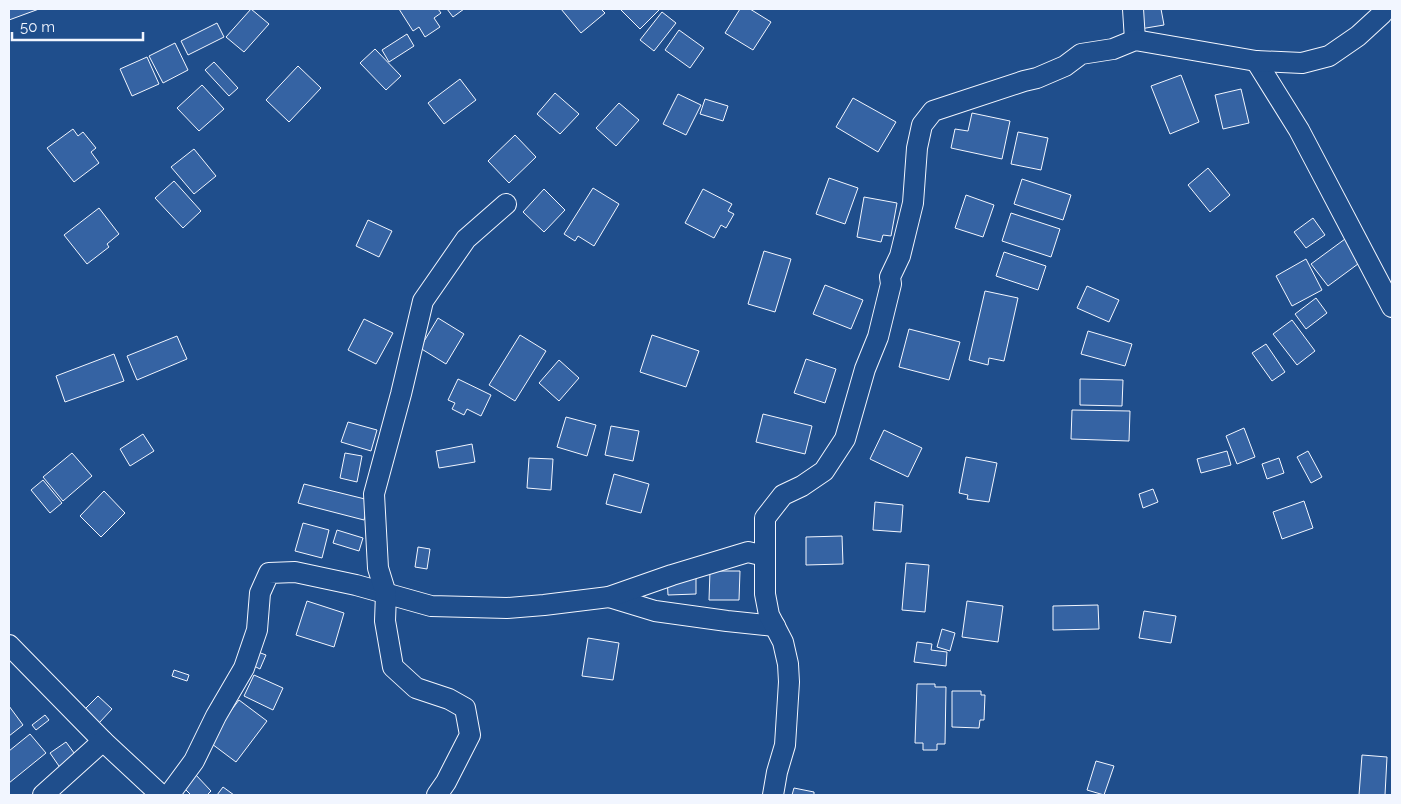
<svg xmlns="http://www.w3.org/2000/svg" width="1401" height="804" viewBox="0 0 1401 804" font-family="Raleway,sans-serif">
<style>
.building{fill:#3563a3;stroke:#f2f6ff}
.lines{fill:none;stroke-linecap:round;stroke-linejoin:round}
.minor-casing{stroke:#f2f6ff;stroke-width:22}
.minor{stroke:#1f4e8c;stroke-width:20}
</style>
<rect width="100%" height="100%" fill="#1f4e8c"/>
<!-- building -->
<g class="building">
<path d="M9,9h30l-30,11z"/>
<path d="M251,9l18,15 -25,28 -18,-15z"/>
<path d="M399,9h39l3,4 -7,5 6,9 -15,10 -6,-10 -6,4z"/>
<path d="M447,9h17l-11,8z"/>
<path d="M561,9h40l4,4 -24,20z"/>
<path d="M620,9h40l-20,20z"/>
<path d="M740,9h10l21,13 -18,28 -28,-17z"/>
<path d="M1136,9h25l3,16 -24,4z"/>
<path d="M662,12l14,11 -22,28 -14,-11z"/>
<path d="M217,23l7,14 -36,18 -7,-14z"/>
<path d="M679,30l25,18 -14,20 -25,-18z"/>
<path d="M407,34l7,12 -25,16 -7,-12z"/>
<path d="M175,43l13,27 -25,13 -14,-27z"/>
<path d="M375,49l26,27 -15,14 -26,-27z"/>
<path d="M147,57l12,27 -27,12 -12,-27z"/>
<path d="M214,62l24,26 -9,8 -24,-26z"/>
<path d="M298,66l23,22 -32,34 -23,-22z"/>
<path d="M1181,75l18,47 -29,12 -19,-48z"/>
<path d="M460,79l16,21 -32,24 -16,-21z"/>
<path d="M202,85l22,24 -25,22 -22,-23z"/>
<path d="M1241,89l8,34 -26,6 -8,-34z"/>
<path d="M555,93l24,21 -19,20 -23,-20z"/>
<path d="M678,94l23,11 -15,30 -23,-11z"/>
<path d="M853,98l43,24 -18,30 -42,-25z"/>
<path d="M705,99l23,7 -5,15 -23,-7z"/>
<path d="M619,103l20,17 -23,26 -20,-18z"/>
<path d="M972,113l38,8 -8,38 -51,-11 4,-19 13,2z"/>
<path d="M73,129l5,7 5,-4 13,16 -5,4 8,11 -25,19 -27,-34z"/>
<path d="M1018,132l30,6 -7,32 -30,-6z"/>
<path d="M515,135l21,22 -27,26 -21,-22z"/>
<path d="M194,149l22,27 -22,18 -23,-27z"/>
<path d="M1208,168l22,27 -20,17 -22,-27z"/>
<path d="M829,178l29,10 -13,36 -29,-10z"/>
<path d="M1022,179l49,16 -8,25 -49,-16z"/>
<path d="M174,181l27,30 -18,17 -28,-30z"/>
<path d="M593,188l26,16 -25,42 -16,-10 -3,5 -11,-7z"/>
<path d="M544,189l21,21 -21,22 -21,-20z"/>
<path d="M703,189l29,15 -4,7 6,3 -8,14 -5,-3 -7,13 -29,-15z"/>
<path d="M966,195l28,10 -11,32 -28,-9z"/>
<path d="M864,197l33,6 -6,33 -8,-1 -2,7 -24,-5z"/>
<path d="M99,208l20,26 -12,10 2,3 -22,17 -23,-29z"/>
<path d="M1011,213l49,16 -9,28 -49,-16z"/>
<path d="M1313,218l12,17 -19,13 -12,-16z"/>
<path d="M368,220l24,11 -13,26 -23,-11z"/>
<path d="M1345,239l17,22 -34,25 -17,-22z"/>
<path d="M764,251l27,8 -16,53 -27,-8z"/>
<path d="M1004,252l42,14 -8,24 -42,-14z"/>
<path d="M1306,259l16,31 -30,16 -16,-30z"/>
<path d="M825,285l38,15 -12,29 -38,-15z"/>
<path d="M1087,286l32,14 -10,22 -32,-14z"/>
<path d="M985,291l33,7 -14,63 -15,-3 -1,7 -19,-5z"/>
<path d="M1316,298l11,15 -21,16 -11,-15z"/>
<path d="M438,318l26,16 -18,30 -26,-16z"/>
<path d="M364,319l29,14 -17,31 -28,-14z"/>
<path d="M1292,320l23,31 -18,14 -24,-31z"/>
<path d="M909,329l51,13 -11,38 -50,-13z"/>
<path d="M1088,331l44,13 -7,22 -44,-12z"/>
<path d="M520,335l26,16 -31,50 -26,-16z"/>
<path d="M652,335l47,16 -13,36 -46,-15z"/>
<path d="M177,336l10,23 -50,21 -10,-24z"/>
<path d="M1266,344l19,28 -13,9 -20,-28z"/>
<path d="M114,354l10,27 -59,21 -9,-26z"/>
<path d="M806,359l30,10 -11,34 -31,-10z"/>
<path d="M559,360l20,18 -20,23 -20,-18z"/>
<path d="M458,379l33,16 -10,21 -14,-7 -3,6 -12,-6 3,-6 -7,-3z"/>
<path d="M1080,379l43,1 -1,26 -42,-1z"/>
<path d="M1072,410l58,1 -1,30 -58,-2z"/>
<path d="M763,414l49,12 -7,28 -49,-12z"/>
<path d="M566,417l30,8 -9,31 -30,-9z"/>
<path d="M348,422l29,8 -6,21 -30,-9z"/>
<path d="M611,426l28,5 -6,30 -28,-6z"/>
<path d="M1244,428l11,29 -18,7 -11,-28z"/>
<path d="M884,430l38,18 -14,29 -38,-18z"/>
<path d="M143,434l11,17 -24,15 -10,-17z"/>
<path d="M472,444l3,18 -36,6 -3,-17z"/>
<path d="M1227,451l4,14 -30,8 -4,-14z"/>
<path d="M1308,451l14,26 -11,6 -14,-26z"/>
<path d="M72,453l20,23 -29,25 -20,-24z"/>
<path d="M345,453l17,3 -5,26 -17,-4z"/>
<path d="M966,457l31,6 -8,39 -22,-3 1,-4 -9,-2z"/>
<path d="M529,458l24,1 -2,31 -24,-2z"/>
<path d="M1279,458l5,15 -17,6 -5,-15z"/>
<path d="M614,474l35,10 -8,29 -35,-9z"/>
<path d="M43,480l19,23 -12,10 -19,-23z"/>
<path d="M304,484l65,16 -5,20 -66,-17z"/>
<path d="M1153,489l5,13 -15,6 -4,-14z"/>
<path d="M104,491l21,22 -24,24 -21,-21z"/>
<path d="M1304,501l9,27 -31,11 -9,-27z"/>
<path d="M875,502l28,3 -2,27 -28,-2z"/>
<path d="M303,523l26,7 -7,28 -27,-7z"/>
<path d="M337,530l26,8 -4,13 -26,-8z"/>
<path d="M842,536l1,28 -37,1v-28z"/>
<path d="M418,547l12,2 -3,20 -12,-2z"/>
<path d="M906,563l23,2 -4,47 -23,-2z"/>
<path d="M710,571h30l-1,29h-30z"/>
<path d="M696,576v18l-28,1 -1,-18z"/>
<path d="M307,601l37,12 -10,34 -38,-12z"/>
<path d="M967,601l36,5 -5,36 -36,-5z"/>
<path d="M1098,605l1,24 -46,1v-24z"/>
<path d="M1144,611l32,5 -5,27 -32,-5z"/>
<path d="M942,629l13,4 -5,18 -13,-4z"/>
<path d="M588,638l31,5 -6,37 -31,-4z"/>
<path d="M917,642l15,2 -1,6 16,2 -1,14 -32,-4z"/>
<path d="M258,652l8,3 -6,14 -8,-4z"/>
<path d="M174,670l15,5 -2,6 -15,-5z"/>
<path d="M254,675l29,13 -10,22 -29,-14z"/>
<path d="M917,684h18v3h11l-1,57h-8v6h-14v-7h-8z"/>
<path d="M952,691h29v4h4l-1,25h-4l-1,8 -27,-1z"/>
<path d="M98,696l14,13 -13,14 -14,-14z"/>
<path d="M239,700l28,21 -31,41 -28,-21z"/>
<path d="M9,706l14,19 -14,11z"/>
<path d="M45,715l4,5 -13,10 -4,-5z"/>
<path d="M30,734l16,19 -37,30v-32z"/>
<path d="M66,742l11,15 -16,12 -11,-16z"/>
<path d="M1362,755l25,2 -2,38h-26z"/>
<path d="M1096,761l18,5 -10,29 -17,-5z"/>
<path d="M195,774l16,17 -4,4h-16l-8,-8z"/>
<path d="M223,787l11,8h-17z"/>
<path d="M794,788l20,4v3h-22z"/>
</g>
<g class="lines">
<defs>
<g id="minor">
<path d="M1133,9l2,31"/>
<path d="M1256,61l43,69 93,177"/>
<path d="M609,597l46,14 72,10 48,5"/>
<path d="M9,645l94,96 58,54"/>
<path d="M43,795l60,-54"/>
<path d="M169,795l25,-34 22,-45 28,-48 13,-38 3,-37 9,-20 26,-1 61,13 75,21 76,2 37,-3 65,-8 63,-22 76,-23 17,4"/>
<path d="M437,795l9,-13 24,-47 -5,-27 -16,-9 -33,-11 -23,-21 -8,-46 1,-27 -8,-26 -4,-74 27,-100 22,-93 43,-62 40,-35"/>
<path d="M773,795l4,-23 8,-27 4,-63 -1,-18 -5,-22 -14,-27 -4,-21v-76l18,-23 19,-9 22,-15 21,-32 20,-70 13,-32 13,-53 -1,-7 10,-21 13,-53 4,-55 5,-23 11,-14 91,-30 13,-3 28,-12 16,-12 32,-5 22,-9 121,21 46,2 27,-7 29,-20 24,-22 1,-5"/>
</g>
</defs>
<!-- minor casing -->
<use href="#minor" class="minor-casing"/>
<!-- minor -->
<use href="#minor" class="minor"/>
</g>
<!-- border -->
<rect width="1401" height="804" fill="none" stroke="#f2f6ff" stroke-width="20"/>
<!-- scale -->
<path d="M12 32v8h131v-8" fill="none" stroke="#f2f6ff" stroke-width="2.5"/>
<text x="20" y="32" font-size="15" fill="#f2f6ff" stroke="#1f4e8c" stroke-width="4" paint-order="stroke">50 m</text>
</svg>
